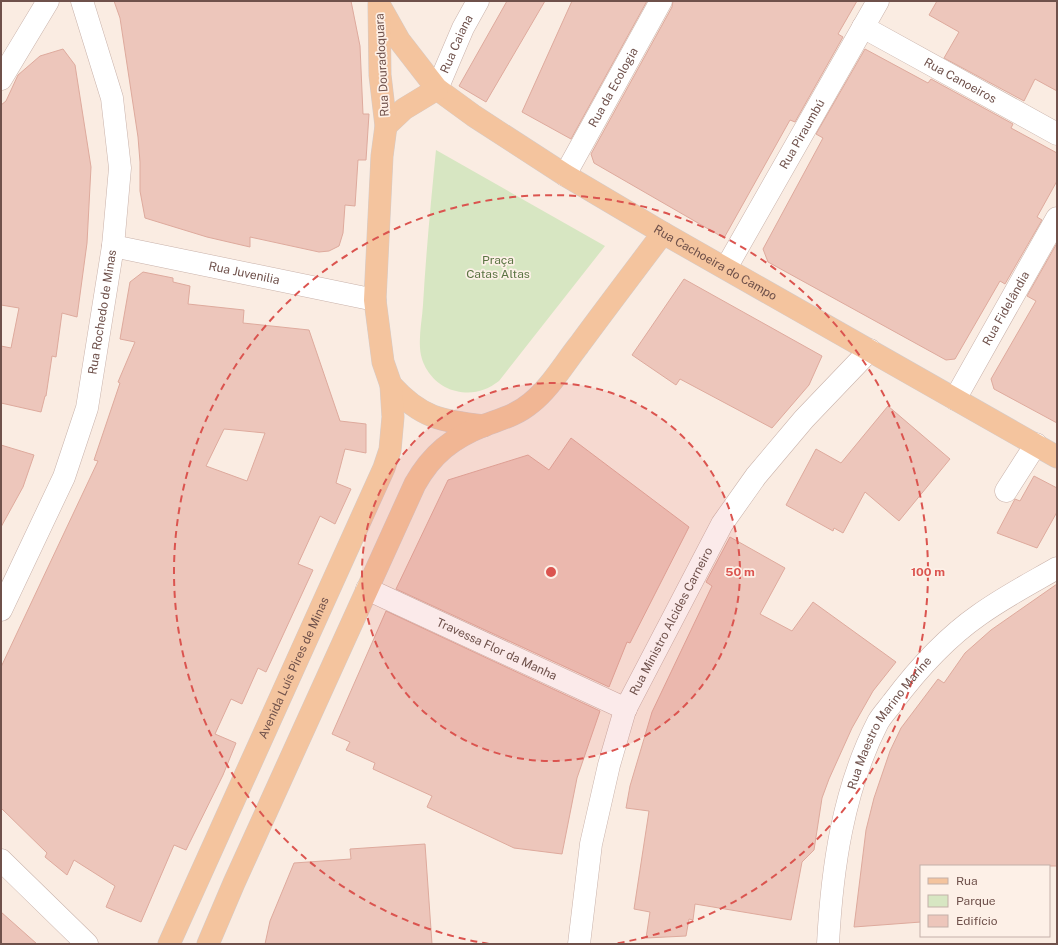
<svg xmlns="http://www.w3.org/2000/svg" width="1058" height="945" viewBox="0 0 1058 945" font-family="'Public Sans',sans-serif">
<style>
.green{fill:#d7e6c2}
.building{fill:#edc6bb;stroke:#deaa9d;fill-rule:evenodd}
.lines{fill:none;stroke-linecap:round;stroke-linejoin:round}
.minor-casing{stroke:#c9b2aa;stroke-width:23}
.major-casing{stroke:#d4cbc9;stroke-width:23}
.minor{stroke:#fff;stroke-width:22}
.major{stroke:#f4c49e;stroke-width:22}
.ring{fill:none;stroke:#db544f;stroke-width:2;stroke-dasharray:7 5}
.labels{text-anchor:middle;stroke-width:3.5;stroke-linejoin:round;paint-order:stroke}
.street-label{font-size:12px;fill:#6f514b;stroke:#fdf0e7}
.park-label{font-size:12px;fill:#5b7443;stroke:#fdf0e7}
.centre{fill:#db544f;stroke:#fdf0e7;stroke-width:2}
.ring-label{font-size:12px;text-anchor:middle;font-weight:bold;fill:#db544f;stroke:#fdf0e7;stroke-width:3.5;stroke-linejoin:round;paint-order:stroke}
</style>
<rect width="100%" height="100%" fill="#faece2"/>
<!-- green -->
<path class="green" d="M436,150l169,96 -106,135c-13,10 -27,14 -43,10 -15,-3 -29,-16 -34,-32 -5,-16 0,-37 1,-54 3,-52 8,-104 13,-155z"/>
<!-- building -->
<g class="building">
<path d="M114,1h237l9,45 3,68h6l-3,46h-8l-3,46 -10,-1 -2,28 -4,13 -10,5 -10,1 -69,-15v10l-43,-10 -62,-19 -5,-27v-29l-2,-25 -18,-119z"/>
<path d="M507,1h38l-59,101 -27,-16z"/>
<path d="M572,1h75l-76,138 -49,-27z"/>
<path d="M673,1h184l-19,33 5,3 -48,85 -5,-2 -66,118 -130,-75 -3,-9 81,-147z"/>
<path d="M937,1h120v90l-22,-12 -11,22 -80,-43 15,-26 -30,-17z"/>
<path d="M63,49l12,16 16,102 -4,76 -10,74 -15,-4 -6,44 -4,-1 -6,40h-1l-4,16 -40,-9v-57l10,2 8,-40 -18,-3v-200l5,-4 12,-26 22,-19z"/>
<path d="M865,49l63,34 3,-4 82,45 -2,4 46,25v28l-20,36 5,3 -37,64 -5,-3 -45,78 -9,1 -178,-98 -5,-13 60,-111 -7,-4z"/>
<path d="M1057,243v180l-63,-34 -3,-10 45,-78 -9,-5z"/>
<path d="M143,272l30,6v4l17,4 -2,18 56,6 -1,13 66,7 31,91 26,3v29l-21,-4 -9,34 15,6 -16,35 -15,-8 -22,48 15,6 -47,102 -8,-4 -16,36 -11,-5 -16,35 21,9 -13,32 -37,75 -12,-5 -33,77 -35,-15 9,-21 -41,-26 -7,15 -22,-18 2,-4 -46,-45v-141l97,-206 -4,-1 26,-77 -2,-1 17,-40 -15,-3 10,-57zM224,429l41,4 -18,48 -41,-15z"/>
<path d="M684,279l138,77 -13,29 -37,43 -92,-49 -4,6 -44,-30z"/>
<path d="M888,406l62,53 -51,62 -34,-29 -22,41 -9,-5 -1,3 -47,-26 30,-56 25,14z"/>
<path d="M571,438l118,89 -59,116 -3,-1 -18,45 -213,-98 52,-109 80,-25 21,15z"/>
<path d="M1,445l33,10 -11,32 -22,40z"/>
<path d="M1034,476l23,12v24l-20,36 -40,-15 18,-34 5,2z"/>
<path d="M730,537l55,31 -25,46 32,17 21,-29 83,60 -23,29 -21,37 -23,51 -7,19 -8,52 -12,12 -11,58 -96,-16 -2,16 -4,-1 -3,17 -40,2 4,-26 -16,-3 15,-98 -23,-3 4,-22 22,-74 60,-126 -6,-4z"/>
<path d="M1057,584v282h-136v56l-67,5 12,-97 8,-32 16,-47 11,-23 37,-49 6,4 21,-30 26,-23z"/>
<path d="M386,611l214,100 -23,67 -15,76 -48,-6 -87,-41 5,-11 -59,-27 2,-6 -29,-13 4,-8 -18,-8z"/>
<path d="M425,844l7,100h-167l5,-23 24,-58 57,-4 -1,-10z"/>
<path d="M1,912l36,32h-36z"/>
</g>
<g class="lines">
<defs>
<g id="minor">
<path id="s1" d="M863,27l194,107"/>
<path d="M1,79l47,-78"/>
<path id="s2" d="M437,89l26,-61 15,-27"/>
<path id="s3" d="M565,175l96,-174"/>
<path id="s4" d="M113,246l262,54"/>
<path id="s5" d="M726,268l152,-267"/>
<path id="s6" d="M955,399l102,-181"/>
<path d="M1006,491l30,-47"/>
<path id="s7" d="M367,589l259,120"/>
<path id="s8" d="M1,610l63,-133 23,-69 26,-162 7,-78 -8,-70 -30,-97"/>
<path d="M1,860l86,84"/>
<path id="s9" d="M579,944l12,-100 18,-79 16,-55 97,-186 34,-48 48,-57 66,-69"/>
<path id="s10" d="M828,944c4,-76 15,-154 50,-222 4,-7 10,-13 15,-20 24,-32 53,-64 86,-87 25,-18 52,-32 78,-47"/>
</g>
<g id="major">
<path id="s11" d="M381,8l18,32 38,49 37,27 91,59 98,58 394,224"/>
<path d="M386,126l18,-17 33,-20"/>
<path d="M391,385c30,33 50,36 93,41"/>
<path id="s12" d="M169,944l215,-476 6,-18 3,-33 -2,-32 -8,-23 -8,-62 7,-144 4,-30 -6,-51 -1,-71"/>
<path d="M208,944l26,-61 181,-399c17,-30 37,-46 70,-59 16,-6 32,-10 46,-22 19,-15 33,-39 48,-58 28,-38 56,-75 84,-112"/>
</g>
</defs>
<!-- minor casing -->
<use href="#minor" class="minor-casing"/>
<!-- major casing -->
<use href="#major" class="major-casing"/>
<!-- minor -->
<use href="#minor" class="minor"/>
<!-- major -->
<use href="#major" class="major"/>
</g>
<!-- distance rings -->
<circle cx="551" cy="572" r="189" fill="#db544f" fill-opacity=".12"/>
<g class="ring">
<circle cx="551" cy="572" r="189"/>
<path d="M489 944A377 377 0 1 1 613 944"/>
</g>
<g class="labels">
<!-- street labels -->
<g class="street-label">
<text dy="4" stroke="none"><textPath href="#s2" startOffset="49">Rua Caiana</textPath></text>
<text transform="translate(382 65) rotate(-93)" y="4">Rua Douradoquara</text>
<text dy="4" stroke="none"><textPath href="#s1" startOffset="111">Rua Canoeiros</textPath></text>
<text dy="4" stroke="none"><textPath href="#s3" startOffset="100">Rua da Ecologia</textPath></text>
<text dy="4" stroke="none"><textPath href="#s5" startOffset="154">Rua Piraumbú</textPath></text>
<text dy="4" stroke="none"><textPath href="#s11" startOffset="427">Rua Cachoeira do Campo</textPath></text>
<text dy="4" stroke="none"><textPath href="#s4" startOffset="134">Rua Juvenilia</textPath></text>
<text dy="4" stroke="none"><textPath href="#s6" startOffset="104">Rua Fidelândia</textPath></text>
<text dy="4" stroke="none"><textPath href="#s8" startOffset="317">Rua Rochedo de Minas</textPath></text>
<text dy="4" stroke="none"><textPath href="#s9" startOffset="339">Rua Ministro Alcides Carneiro</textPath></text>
<text dy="4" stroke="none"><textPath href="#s7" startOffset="143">Travessa Flor da Manha</textPath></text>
<text dy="4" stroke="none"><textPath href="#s12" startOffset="303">Avenida Luís Pires de Minas</textPath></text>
<text dy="4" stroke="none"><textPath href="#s10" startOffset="234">Rua Maestro Marino Marine</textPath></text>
</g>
<!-- park labels -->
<g class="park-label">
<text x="498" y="264">Praça<tspan x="498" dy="14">Catas Altas</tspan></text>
</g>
</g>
<circle cx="551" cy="572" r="6" class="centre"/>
<g class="ring-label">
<text x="740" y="576">50 m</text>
<text x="928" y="576">100 m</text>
</g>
<!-- border -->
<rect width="1058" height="945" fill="none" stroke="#6f514b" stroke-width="4"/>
<!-- legend -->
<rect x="920" y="865" width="130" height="72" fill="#fdf0e7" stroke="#c4b0a9"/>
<rect x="928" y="878" width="20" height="6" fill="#f4c49e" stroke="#c4b0a9"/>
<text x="956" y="885" font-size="12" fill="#6f514b">Rua</text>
<rect x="928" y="895" width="20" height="12" fill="#d7e6c2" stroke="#c4b0a9"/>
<text x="956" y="905" font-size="12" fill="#6f514b">Parque</text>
<rect x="928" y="915" width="20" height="12" fill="#edc6bb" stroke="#c4b0a9"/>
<text x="956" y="925" font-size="12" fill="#6f514b">Edifício</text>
</svg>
